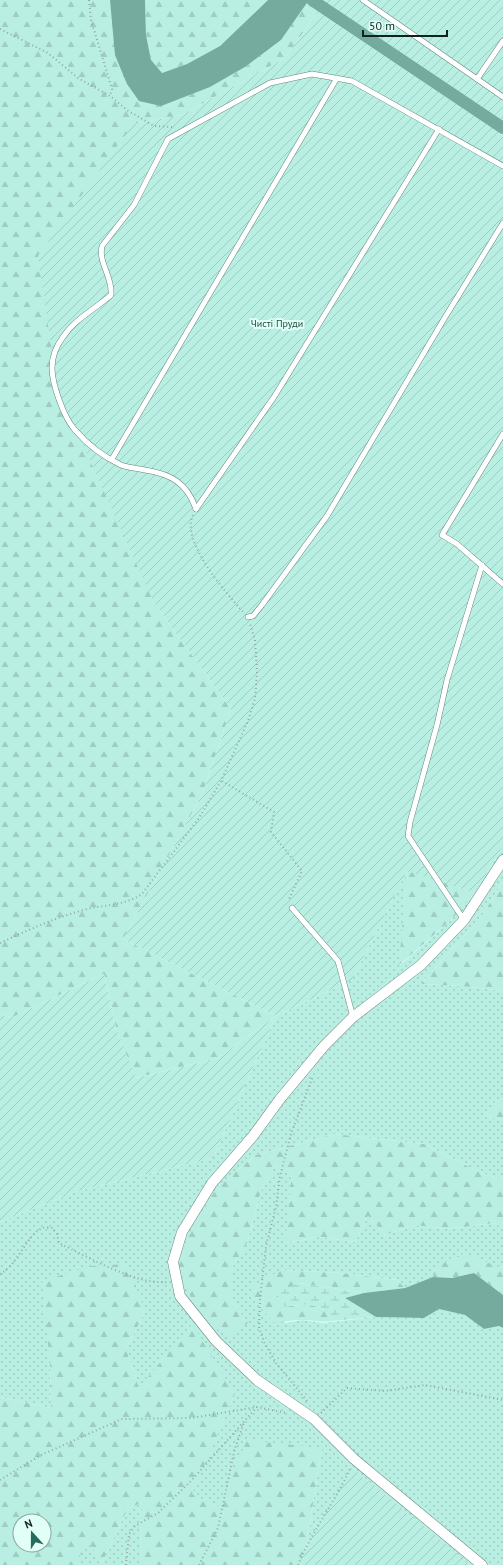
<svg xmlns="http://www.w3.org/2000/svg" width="503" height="1565" viewBox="0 0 503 1565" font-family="'PT Sans',sans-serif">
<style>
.grass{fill:url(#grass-dots)}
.forest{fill:url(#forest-firs);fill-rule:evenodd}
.wetland{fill:url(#wetland-marsh)}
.garden{fill:url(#garden-furrows)}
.water{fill:#75ab9e}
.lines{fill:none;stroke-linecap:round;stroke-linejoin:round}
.canal{stroke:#75ab9e;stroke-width:12}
.lane-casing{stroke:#65877e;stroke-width:6}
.street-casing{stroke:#65877e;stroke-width:11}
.path{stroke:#91a9a2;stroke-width:2;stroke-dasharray:1 3;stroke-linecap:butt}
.lane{stroke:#fff;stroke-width:5}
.street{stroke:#fff;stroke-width:10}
.labels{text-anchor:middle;stroke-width:4;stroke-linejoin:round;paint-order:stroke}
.park-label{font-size:10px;fill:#1d4c43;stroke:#e1fff6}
</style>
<defs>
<pattern id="grass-dots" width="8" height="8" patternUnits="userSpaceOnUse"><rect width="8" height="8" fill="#b9efe2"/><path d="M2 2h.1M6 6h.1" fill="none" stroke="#9ecdc1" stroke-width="1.8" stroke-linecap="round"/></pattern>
<pattern id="forest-firs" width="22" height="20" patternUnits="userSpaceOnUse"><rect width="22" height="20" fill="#b9efe2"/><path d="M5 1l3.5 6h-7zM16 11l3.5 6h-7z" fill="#9ecdc1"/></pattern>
<pattern id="wetland-marsh" width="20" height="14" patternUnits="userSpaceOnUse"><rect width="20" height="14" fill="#b9efe2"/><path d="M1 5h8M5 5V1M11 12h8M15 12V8" fill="none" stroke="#9ecdc1"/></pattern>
<pattern id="garden-furrows" width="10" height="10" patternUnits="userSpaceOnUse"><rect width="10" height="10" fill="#b9efe2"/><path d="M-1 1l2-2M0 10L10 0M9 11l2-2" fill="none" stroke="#9ecdc1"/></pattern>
</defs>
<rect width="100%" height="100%" fill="#e1fff6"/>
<!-- grass -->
<g class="grass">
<path d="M503,846v36l-22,35 -60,67 41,2 41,5v107l-8,4 -11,14 19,4v59l-20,-5 -59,-30 -89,-10 -79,21 -38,31 -41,75 71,62 -17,-23v-30l16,-27 14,-52 14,-25 17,7 -6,70 33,-6 36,5 13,-26 17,19 30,-10 32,4 48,-6 8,6v40l-8,-3 -60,1 -2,10 -28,11 -8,-8 -57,-7 -59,-3 4,53 17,-3 21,3 53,-6 48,1 15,-9 26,6 19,14 15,-3 4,2v237h-34l-118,-98 -10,21 -35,59 16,-99 -105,59 -26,-13 44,-100 -96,-6 -13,-39 19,-37 -95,53 1,43 -51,-11v-175l78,-31 135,-33 63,-142 76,-36 55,-110 -7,95 51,-45 24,-27z"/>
<path d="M142,1503l-1,62h-66l13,-25 14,23 26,-55z"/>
</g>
<!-- forest -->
<g class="forest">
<path d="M0,0h110l3,24 14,60 83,3 35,-20 36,-27 28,-40h17l-41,58 -103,57 -49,9 21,479 77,106 -28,84 -80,146 153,77 -58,42 -83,20 -19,-50 -12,-54 -91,43 -13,-2z"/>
<path d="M145,0h123l-48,46 -33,18 -25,9 -11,-12 -5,-26z"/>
<path d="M407,870l68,23 -24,27 -52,45z"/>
<path d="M503,882v109l-41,-5 -41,-2 60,-67z"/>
<path d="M503,1098v22l-19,-4 11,-14z"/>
<path d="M335,1134l89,10 59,30 20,5v50l-8,-6 -48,6 -32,-4 -30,10 -17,-19 -13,26 -36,-5 -34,6 7,-70 -17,-7 -14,25 -14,52 -16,27v30l17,23 -18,13 -21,-11 -22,-34 -10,-30 17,-36 24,-39 38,-31z"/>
<path d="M465,1253l38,16v26l-29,-22 -22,5 -19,-1 2,-10z"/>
<path d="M128,1264l17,48 -19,37 13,39 53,-64 43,70 -43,100 25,13 30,-67 75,8 -16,99 -8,18h-157l1,-62 -14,5 -26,55 -14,-22 -13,24h-75v-168l51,11 -1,-43 -8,-84 49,-15zM20,1521h24v24h-24z"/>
<path d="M281,1270l59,3 57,7 8,8 -41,5 -65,-10 -14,24c21,-3 35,-6 48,14 -12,2 -21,-1 -32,-1 -9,0 -18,3 -28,2l-19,-22 -1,-14z"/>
</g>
<!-- wetland -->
<path class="wetland" d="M299,1283l65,10 -19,5 31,19 -43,4c-13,-20 -27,-17 -48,-14l-9,-14z"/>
<!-- garden -->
<g class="garden">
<path d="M326,0h177v846l-28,47 -68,-22 -55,109 -76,36 -63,142 -135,33 -78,31v-207l13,2 91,-43 12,54 20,50 82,-20 58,-42 -153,-77 80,-146 28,-84 -77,-106 -97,-216 -19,-131 95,-132 49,-9 103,-57z"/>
<path d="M351,1467l102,83 16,15h-171c14,-34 37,-64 53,-98z"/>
</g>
<!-- water -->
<g class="water">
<path d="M110,0h35l1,35 5,25 11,13 25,-9 33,-18 48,-46h41l-28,40 -36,27 -35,20 -49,19 -22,-5 -12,-17 -12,-29z"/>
<path d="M474,1273l29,22v33l-4,-2 -15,3 -19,-14 -26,-6 -15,9 -48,-1 -31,-19 19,-5 41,-5 28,-11 19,1z"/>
</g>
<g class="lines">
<!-- canal -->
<path class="canal" d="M312,0l191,128"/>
<defs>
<g id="lane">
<path d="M363,0l140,97"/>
<path d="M477,79l26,-38"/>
<path d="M503,434l-61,101 15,9 46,40"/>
<path d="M112,459l225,-381"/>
<path d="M196,509c-9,-26 -25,-35 -51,-39 -8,-2 -17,-2 -24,-5 -17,-8 -34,-21 -46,-35 -11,-12 -23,-46 -23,-62 0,-11 5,-23 11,-31 12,-18 32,-28 48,-42 2,-18 -13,-32 -9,-49l32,-41 34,-66 102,-56 42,-9 40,7 151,85"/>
<path d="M196,509l78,-112 165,-268"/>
<path d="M248,617l5,-1 9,-11 65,-89 117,-197 59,-96"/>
<path d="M292,908l46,53 15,56"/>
<path d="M464,920l-56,-84 2,-14 27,-97 10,-45 35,-115"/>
</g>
<path id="street" d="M482,1565l-128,-106 -40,-40 -57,-39 -41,-39 -36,-45 -7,-34 9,-30 30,-49 41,-47 27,-37 44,-53 29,-29 68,-52 43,-45 39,-60"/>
</defs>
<!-- lane casing -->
<use href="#lane" class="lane-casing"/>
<!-- street casing -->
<use href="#street" class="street-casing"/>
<!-- path -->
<g class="path">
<path d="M89,0l2,20 21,69 -2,7"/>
<path d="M0,29l48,24 30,25 32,18 17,14 27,16 18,1"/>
<path d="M193,515c-13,26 34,79 50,97"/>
<path d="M222,781l52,31 -3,20 31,39 -13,28 1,2"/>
<path d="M0,943c26,-12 52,-24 80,-32 22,-7 42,-4 62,-17l57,-76 22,-37 27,-60 7,-22 2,-27 -2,-32 -5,-16"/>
<path d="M0,1274c19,-10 27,-41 43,-46 2,-1 7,0 9,0l5,6 2,9c29,14 77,42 108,39"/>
<path d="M307,1401l-31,-38 -12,-21 -5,-15 1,-27 6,-54 10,-39 4,-31 11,-42 22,-58"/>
<path d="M321,1413l26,-25 38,3 40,-6 78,15"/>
<path d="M0,1480l41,-25 81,-36 70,-1 65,-11 29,6"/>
<path d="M126,1565l3,-31 6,-8 23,-13 33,-32 66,-74"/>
<path d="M199,1565l19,-37 16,-76 10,-30"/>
<path d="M298,1565c14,-34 37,-63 52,-96"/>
</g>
<!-- lane -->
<use href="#lane" class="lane"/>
<!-- street -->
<use href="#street" class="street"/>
</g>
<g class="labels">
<!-- park labels -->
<g class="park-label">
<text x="277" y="327">Чисті Пруди</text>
</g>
</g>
<!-- north arrow -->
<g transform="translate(32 1533) rotate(339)"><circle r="19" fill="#e1fff6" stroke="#8fa69f"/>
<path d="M0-3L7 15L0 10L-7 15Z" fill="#276b5e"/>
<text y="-6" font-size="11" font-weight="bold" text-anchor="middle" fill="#13211d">N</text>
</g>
<!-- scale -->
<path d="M363 30v6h84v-6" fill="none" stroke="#13211d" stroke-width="2"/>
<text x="369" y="30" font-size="12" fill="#13211d" stroke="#e1fff6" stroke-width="3" paint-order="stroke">50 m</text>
</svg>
